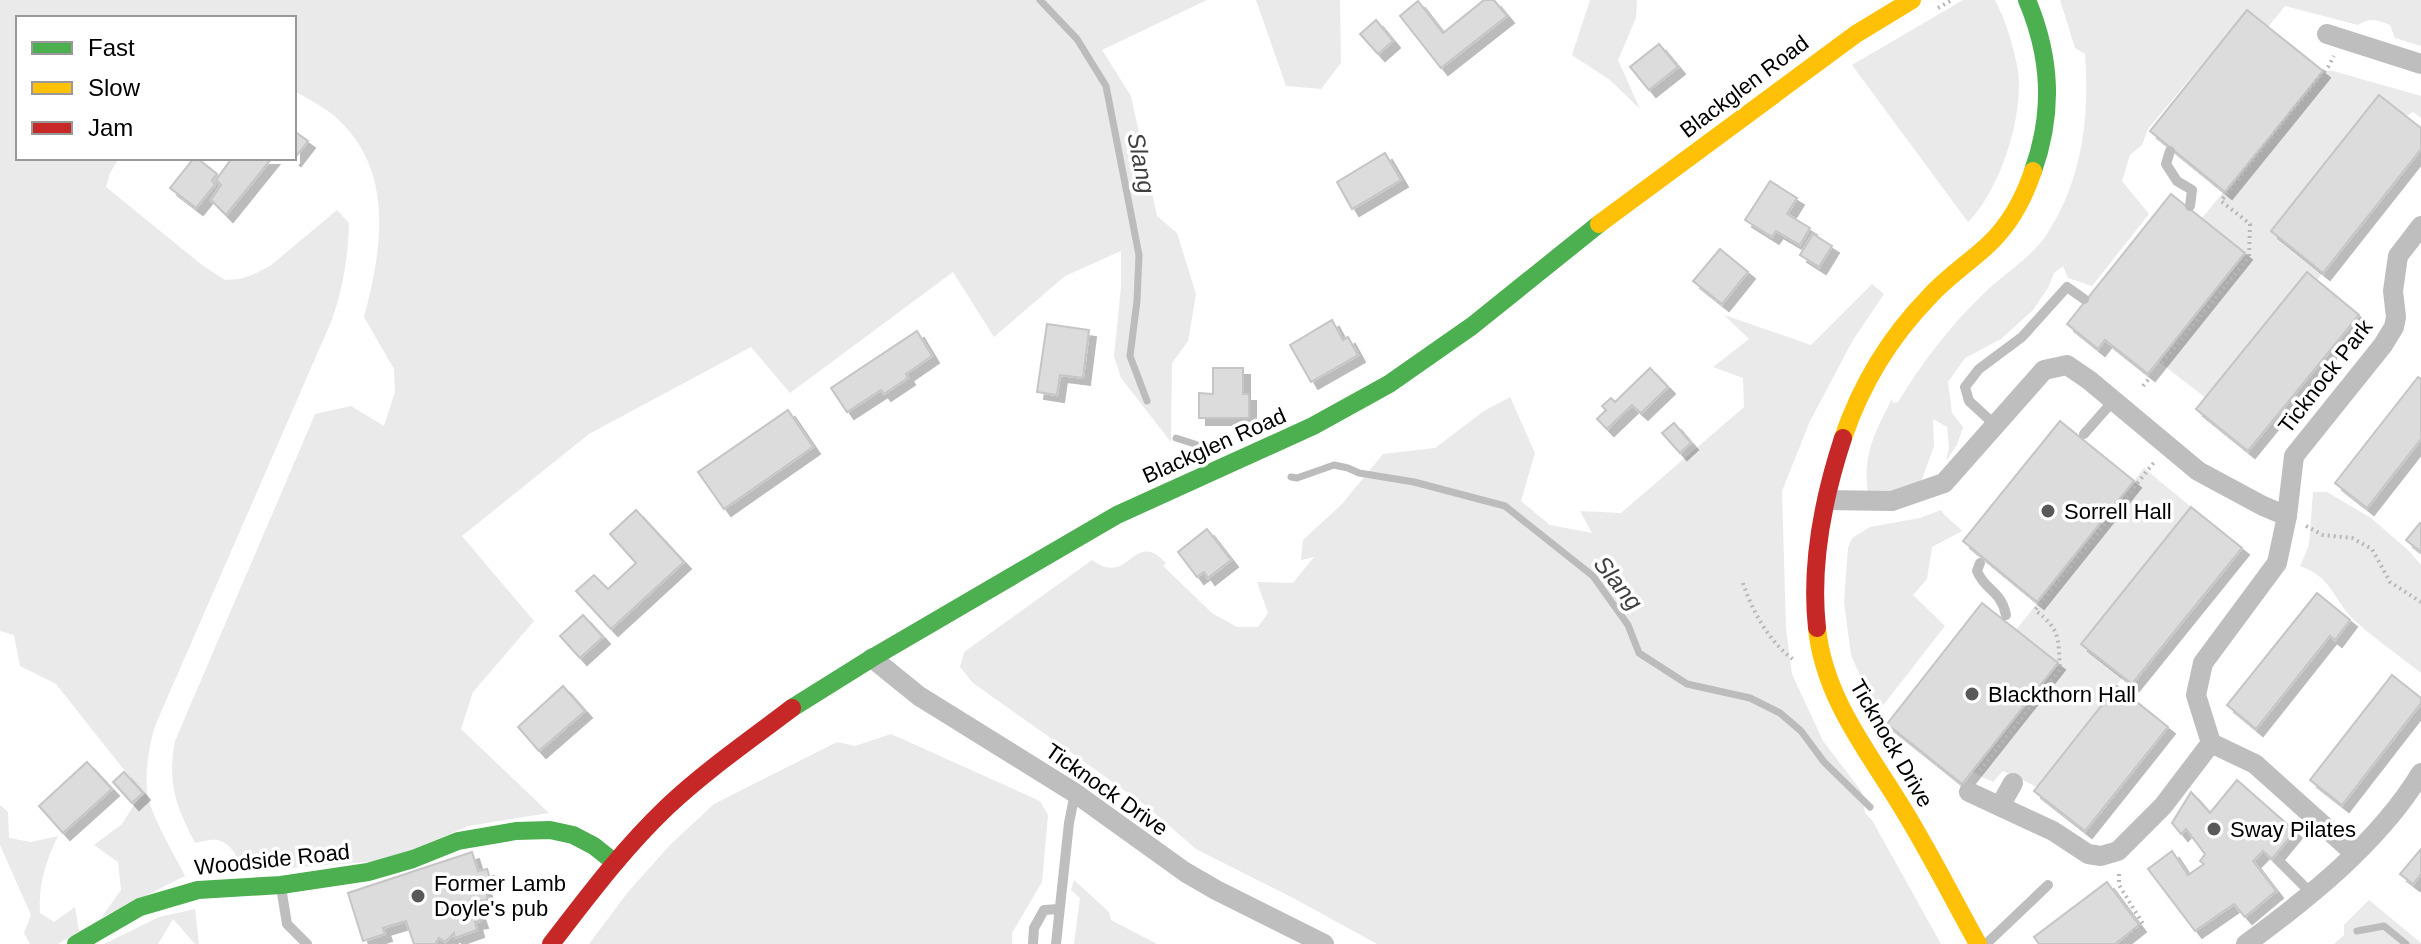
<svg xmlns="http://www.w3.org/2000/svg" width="2421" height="944" viewBox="0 0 2421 944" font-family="Arial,sans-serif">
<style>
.green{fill:#eaeaea}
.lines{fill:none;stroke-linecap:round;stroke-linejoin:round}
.stream{stroke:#bcbcbc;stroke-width:7}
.building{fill:#dcdcdc;stroke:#c5c5c5;stroke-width:2;filter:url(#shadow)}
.path{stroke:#b8b8b8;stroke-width:4;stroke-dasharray:2 4;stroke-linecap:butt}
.lane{stroke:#bebebe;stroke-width:10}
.street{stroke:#bebebe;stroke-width:20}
.fast{stroke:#4caf50;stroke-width:18}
.slow{stroke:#ffc107;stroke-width:18}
.jam{stroke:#c62828;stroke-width:18}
.poi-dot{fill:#595959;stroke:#fff;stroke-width:3}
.labels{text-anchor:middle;stroke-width:7;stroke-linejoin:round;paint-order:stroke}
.street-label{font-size:22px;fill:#000;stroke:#fff}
.poi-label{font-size:22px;fill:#000;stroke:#fff;text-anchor:start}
.water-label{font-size:24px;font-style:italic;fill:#404040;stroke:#fff}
</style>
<defs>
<filter id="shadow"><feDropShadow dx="7" dy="7" stdDeviation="0" flood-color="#0004"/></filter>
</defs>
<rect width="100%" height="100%" fill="#fff"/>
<!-- green -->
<g class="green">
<path d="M0,0h1207l-105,50 29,46 26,120 20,17 19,61 -8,47 -16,22 -1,79 -50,-64 -7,-22 7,-69v-36l-56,25 -71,61 -41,-65 -163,121 -39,-46 -162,87 -127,102 72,85 -61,71 -12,37 88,84 -81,13 -78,34 -148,12c-3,-13 -10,-29 -25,-32 -6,-1 -16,2 -22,3 -19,-37 -28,-59 -20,-102l140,-327 36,-8 33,20 11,-34 -1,-23 -30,-52c19,-70 31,-151 -32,-203 -12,-9 -25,-16 -38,-23v-73h-276v140h101l-9,15 -4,14 96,78 23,15 15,-1 12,-4 18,-9 67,-56 12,13c-1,35 -6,66 -18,99l-176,404c-6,19 -12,56 -6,75 8,26 24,51 36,75l-84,42 20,-28 -3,-28 -24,-17 28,-21 12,-19 10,-10 -88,-111 -36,-18 -6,-31 -14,-4z"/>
<path d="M1256,0h84l1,63 -20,26 -35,-3z"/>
<path d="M1590,0h47l-1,18 -18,42 22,49 -30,-29 -38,-25z"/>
<path d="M1963,0h32c11,21 19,48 23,71 6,45 -18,119 -50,151l-116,-157z"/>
<path d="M2060,0h361v46l-26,-8 -5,-13c-13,-5 -20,-8 -32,0l-73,-19 -17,21 -21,-17 -99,119 -6,16 -12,10 -8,26 27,33 -57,72 -24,-8 -5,-12 -9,7 -6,15 -15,22 -32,29 -36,19 -17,24 4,31 11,14 -6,18 -11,16 3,-13 -2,-21 -14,-8 1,27 -13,36 -21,10 -32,2c-6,-38 7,-62 24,-95l1,4 5,-1c24,-39 51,-75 84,-107 20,-20 46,-35 63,-58 37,-55 45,-119 40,-183l-10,-6z"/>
<path d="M2323,71h10l88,25v22l-8,-6 -7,4 -135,115 52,42 -117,125 -48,-37 87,-108 -43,-35z"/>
<path d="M1872,284l12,10 -31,46 -43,81 -28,70 4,137 6,46 31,67 39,51 3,21 7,7 69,124h-564l-82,-45 -99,-50 -51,-44 -172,-122 -13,-16 4,-15 128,-92c32,23 38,-13 58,-8 6,1 12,7 16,11l-3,3 49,47 25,14h21l10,-14 -11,-31 36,1 21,-26 -13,3 2,-20 39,-36 41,-50 52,-6 49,-37 26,-14 25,56 -14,48 29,24 42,8 -12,-22 41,2 123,-106 -1,-29 -30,-11 36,-28 -25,-24 87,30z"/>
<path d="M2144,468l47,39 -110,136 42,34 -86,110 -34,-16 -10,11 -21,-10 86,-108 -42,-34z"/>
<path d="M2313,492h14l44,26 38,33 12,14v108c-22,-18 -48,-35 -69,-55 -20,-22 -21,-41 -52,-52l9,-21z"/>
<path d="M1941,510c4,8 15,13 21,21l-30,16 -5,32 -14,16 32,31 -68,87 -26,-58 -7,-53 4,-54 4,-10 18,-11 50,-9z"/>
<path d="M891,734l149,67 8,14 -6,67 -30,51v11h-423l39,-52 42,-47 44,-41 123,-62 18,4z"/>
<path d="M0,805l8,7 1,26 22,4 27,-6c-12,24 -20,50 -18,77l14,9 21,-15 4,24 -21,13h-28l-6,-11 7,-18 -31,-70z"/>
<path d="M1074,880l35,32 2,8 46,24h-83l6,-46 -9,-8z"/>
<path d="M2369,900l52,43v1h-87l10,-9v-10z"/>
<path d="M195,909l4,35h-4l-22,-25 -15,25h-54l55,-27z"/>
</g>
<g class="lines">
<!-- stream -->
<g class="stream">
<path d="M1040,0l37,39 29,47 33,169 -2,46 -7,55 17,45"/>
<path d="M1176,438l31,10"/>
<path d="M1291,477l6,1 37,-13 14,3 11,5 55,9 91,24 88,70 35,49 11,28 48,31 63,14 30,15 21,18 23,31 46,45"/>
<path d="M2357,931l27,-5 22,18"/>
</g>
</g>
<!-- building -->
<g class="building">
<path d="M1484,0h10l13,16 -66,52 -41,-52 18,-15 25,32z"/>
<path d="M2247,10l76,61 -98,121 -75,-61z"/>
<path d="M1376,20l17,21 -15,13 -18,-20z"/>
<path d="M1659,44l19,23 -29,23 -19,-23z"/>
<path d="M2379,95l42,33v21l-98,124 -52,-42z"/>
<path d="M294,131l14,10 -14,18 -2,-1h2z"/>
<path d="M1385,153l16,27 -49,29 -15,-27z"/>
<path d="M194,158h3l20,16 -5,6 3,5 -19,23 -26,-20z"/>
<path d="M232,158h40l-46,57 -15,-15 10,-15 -5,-5z"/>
<path d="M1770,181l27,17 -10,16 23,14 -10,17 -24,-14 -4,6 -27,-17z"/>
<path d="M2171,194l74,59 -97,121 -43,-34 -7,9 -31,-25z"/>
<path d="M1813,234l19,12 -13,21 -19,-12z"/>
<path d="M1720,249l28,23 -26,32 -29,-23z"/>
<path d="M2307,272l52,43 -111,136 -52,-42z"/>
<path d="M1332,320l11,20 5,-3 10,18 -47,27 -21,-37z"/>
<path d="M1047,324l42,6 -6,48 -23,-3 -3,20 -20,-3z"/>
<path d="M917,331l15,25 -26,18 2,4 -24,16 -3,-4 -34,22 -16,-24z"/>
<path d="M1213,368h30v26h6v24h-50v-25l14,1z"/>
<path d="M1650,368l18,19 -27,26 -9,-8 -25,24 -10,-10 9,-9 -4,-4 9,-8 4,4z"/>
<path d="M2418,377l3,2v60l-54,69 -32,-25z"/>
<path d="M788,410l25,37 -89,62 -26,-37z"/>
<path d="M2060,421l74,60 -97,121 -74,-61z"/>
<path d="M1674,423l17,20 -11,10 -18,-20z"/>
<path d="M2191,507l51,41 -110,136 -51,-40z"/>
<path d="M636,510l48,52 -73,67 -35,-38 18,-16 14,14 28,-26 -26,-29z"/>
<path d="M2420,523l1,1v28l-15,-12z"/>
<path d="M1207,529l24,31 -23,18 -4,-6 -7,5 -19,-25z"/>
<path d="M2317,593l33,27 -15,20 -5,-4 -74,93 -29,-24z"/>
<path d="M1982,603l76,60 -96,121 -75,-60z"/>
<path d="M583,615l20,22 -23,21 -20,-22z"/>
<path d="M2392,675l29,23v5l-79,102 -32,-25z"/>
<path d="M563,686l22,25 -46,40 -21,-24z"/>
<path d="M2117,686l51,41 -83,104 -51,-40z"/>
<path d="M87,762l25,27 -49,44 -24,-27z"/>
<path d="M124,772l19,21 -11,10 -19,-21z"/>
<path d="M2237,780l58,51 -23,28 -9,-8 -10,10 23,30 -31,26 -11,-13 -39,27 -47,-62 24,-18 16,24 16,-11 -4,-3 5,-7 -19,-25 -5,5 -9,-11 19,-31 19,21z"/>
<path d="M2421,849v25l-8,10 -13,-10z"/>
<path d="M472,852l6,19 9,-2 4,12 -8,2 5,16 -9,3 2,6 -4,1 4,12 -6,1 2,8 -22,8 -1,-5 -9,9 -6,-4 -4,6h-21l-8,-23 -23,7 2,6 -22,7 -15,-48z"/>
<path d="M2107,882l32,43 -24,19h-76l-5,-7z"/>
</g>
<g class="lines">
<!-- path -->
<g class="path">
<path d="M1938,8l14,-8"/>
<path d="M2143,386l106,-129 1,-33 -29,-23 107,-134 6,-11"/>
<path d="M2306,526l17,9 29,3 20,11 18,33 31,20"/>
<path d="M1743,583c9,28 27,60 51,77"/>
<path d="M1976,775l84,-105c-2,-32 1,-40 -25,-60l121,-150"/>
<path d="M2119,874v11l24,39 -22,20"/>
</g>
<!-- lane -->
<g class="lane">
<path d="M2170,151l-4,13 11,17 15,9 -2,16"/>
<path d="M1994,424l-25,-23 -4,-14 14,-18 43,-32 45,-50 17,12"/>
<path d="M2084,434l30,-34"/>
<path d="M1980,563l-3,8c8,20 24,19 29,44"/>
<path d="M2279,861l33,33"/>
<path d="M281,887l6,37 20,20"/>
<path d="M1033,944l1,-16 10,-18 15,-1"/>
<path d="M1056,944l13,-121 6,-30"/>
<path d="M1986,944l62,-59"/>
</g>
<!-- street -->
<g class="street">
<path d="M2327,34l94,30"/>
<path d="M1827,500l65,1 52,-18 100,-113 23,-5 22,15 109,91 65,35 24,10"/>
<path d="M872,658l47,38 156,97 110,79 31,18 108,54"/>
<path d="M1969,792l84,39 35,23 13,2 17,-5 45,-45 48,-63"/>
<path d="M2000,806l13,-23"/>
<path d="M2354,853l-99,-89 -44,-21 -15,-48 7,-32 74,-100 10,-47 7,-60 89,-111 11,-18 2,-10 -3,-26 5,-35 23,-30"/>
<path d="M2246,944c64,-47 134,-103 175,-171"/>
</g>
<!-- fast -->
<g class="fast">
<path d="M2027,0c24,57 27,112 6,171"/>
<path d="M792,708l80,-50 245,-143 196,-89 76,-42 83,-58 127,-102"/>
<path d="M76,944l64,-37 58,-17 83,-5 87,-13 45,-13 45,-18 58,-10 34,-1 23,5 21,11 20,16"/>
</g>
<!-- slow -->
<g class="slow">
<path d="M1599,224l257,-190 56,-34"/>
<path d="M1843,438c18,-53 47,-101 86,-141 18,-20 41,-35 60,-53 21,-20 35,-46 44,-73"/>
<path d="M1817,628c7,70 51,123 86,181 27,44 50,90 75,135"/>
</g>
<!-- jam -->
<g class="jam">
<path d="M1817,628c-7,-64 6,-129 26,-190"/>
<path d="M551,944c37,-48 72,-95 116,-137 38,-36 83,-67 125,-99"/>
</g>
</g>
<!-- markers -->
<g class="poi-dot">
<circle cx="2048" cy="511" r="8"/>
<circle cx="1972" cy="694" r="8"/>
<circle cx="2214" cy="829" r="8"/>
<circle cx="418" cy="896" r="8"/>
</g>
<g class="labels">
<!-- street labels -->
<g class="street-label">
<text transform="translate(1744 86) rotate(-37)" y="8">Blackglen Road</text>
<text transform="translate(2325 376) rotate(-52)" y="8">Ticknock Park</text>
<text transform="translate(1214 445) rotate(-24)" y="8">Blackglen Road</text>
<text transform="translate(1892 743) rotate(60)" y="8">Ticknock Drive</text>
<text transform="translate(1107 789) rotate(35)" y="8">Ticknock Drive</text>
<text transform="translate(272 859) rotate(-6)" y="8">Woodside Road</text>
</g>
<!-- poi labels -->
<g class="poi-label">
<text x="2064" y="519">Sorrell Hall</text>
<text x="1988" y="702">Blackthorn Hall</text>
<text x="2230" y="837">Sway Pilates</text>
<text x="434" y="891">Former Lamb<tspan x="434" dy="25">Doyle's pub</tspan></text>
</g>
<!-- water labels -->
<g class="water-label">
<text transform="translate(1141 163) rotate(79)" y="8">Slang</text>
<text transform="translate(1618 583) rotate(51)" y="8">Slang</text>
</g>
</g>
<!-- legend -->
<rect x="16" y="16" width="280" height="144" fill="#ffffff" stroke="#999999" stroke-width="2"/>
<rect x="32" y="42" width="40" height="12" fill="#4caf50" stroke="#999999" stroke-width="2"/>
<text x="88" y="56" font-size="24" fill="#000000">Fast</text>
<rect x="32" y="82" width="40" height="12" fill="#ffc107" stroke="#999999" stroke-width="2"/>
<text x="88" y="96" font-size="24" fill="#000000">Slow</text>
<rect x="32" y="122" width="40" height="12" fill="#c62828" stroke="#999999" stroke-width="2"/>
<text x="88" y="136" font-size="24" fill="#000000">Jam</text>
</svg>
